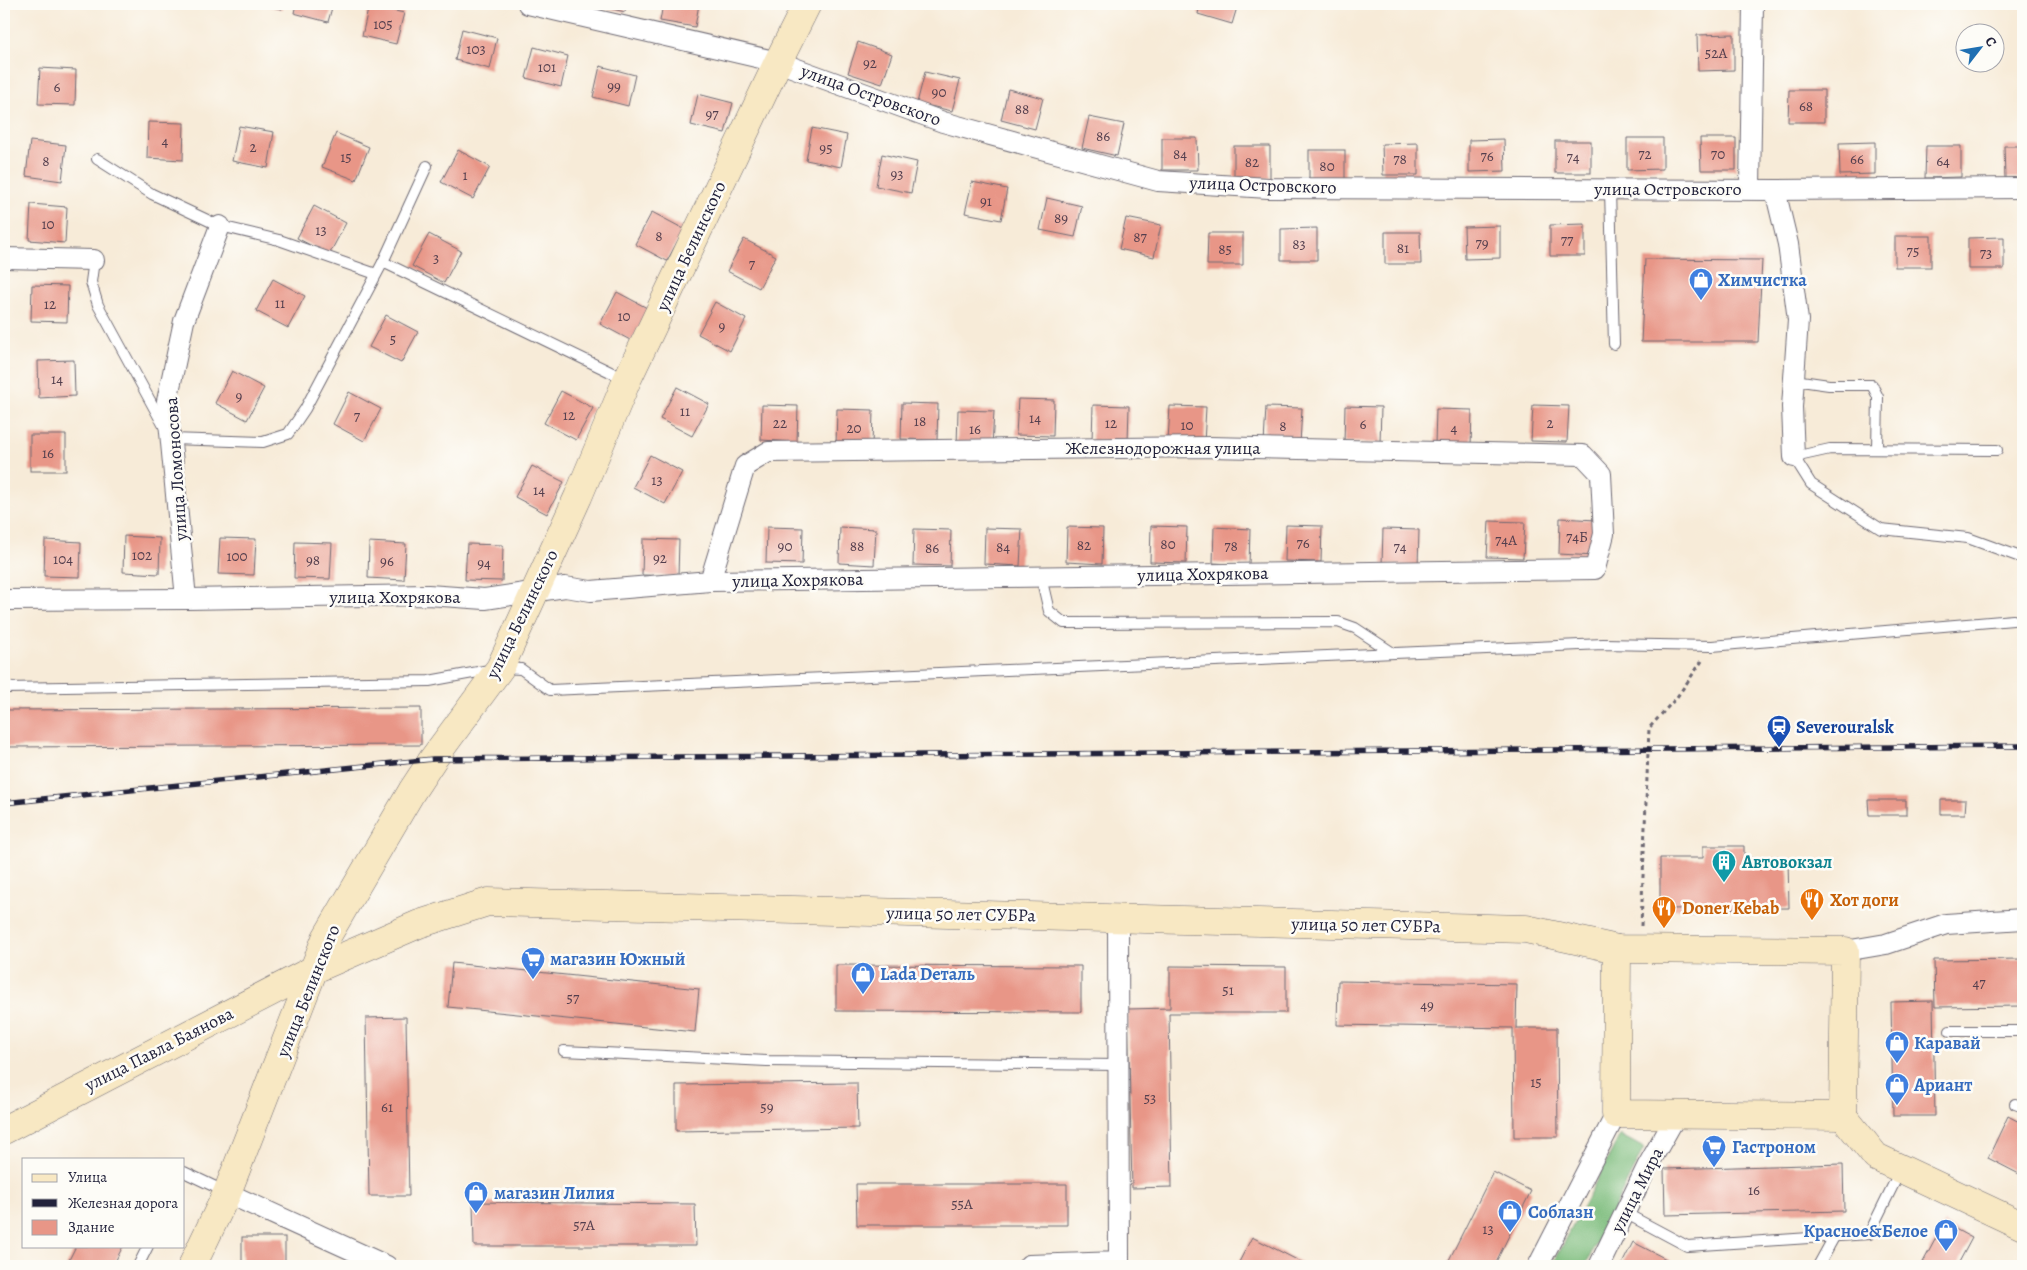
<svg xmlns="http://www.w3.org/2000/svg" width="2027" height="1270" viewBox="0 0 2027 1270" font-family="Alegreya,serif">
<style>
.forest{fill:#7ebd7e;stroke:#50705c}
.building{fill:#e89687}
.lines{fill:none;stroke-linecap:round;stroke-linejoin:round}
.lane-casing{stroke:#6d6872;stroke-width:12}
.street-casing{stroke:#6d6872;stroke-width:22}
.secondary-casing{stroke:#6d6872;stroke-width:29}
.path{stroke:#6d6872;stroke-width:3;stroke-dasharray:4 4;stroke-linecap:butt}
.lane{stroke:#fff;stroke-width:10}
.street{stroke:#fff;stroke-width:20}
.secondary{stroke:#f8e8c3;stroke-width:28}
.rail-casing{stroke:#22223b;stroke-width:5.5}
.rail{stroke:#fdfcf7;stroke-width:4;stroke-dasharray:11;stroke-linecap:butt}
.labels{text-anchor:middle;stroke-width:5;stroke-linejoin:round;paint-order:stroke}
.number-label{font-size:15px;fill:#543f4e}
.street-label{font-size:18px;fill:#22223b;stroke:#fdfcf7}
.shop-label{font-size:18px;font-weight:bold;fill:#366cbe;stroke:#fdfcf7;text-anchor:start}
.transit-label{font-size:18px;font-weight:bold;fill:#164399;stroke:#fdfcf7;text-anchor:start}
.culture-label{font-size:18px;font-weight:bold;fill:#0d838f;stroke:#fdfcf7;text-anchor:start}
.food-label{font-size:18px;font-weight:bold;fill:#c56008;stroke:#fdfcf7;text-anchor:start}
</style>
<rect width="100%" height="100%" fill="#fdfcf7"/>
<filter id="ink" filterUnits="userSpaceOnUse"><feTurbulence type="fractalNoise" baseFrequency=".02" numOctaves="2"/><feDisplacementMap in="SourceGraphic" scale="10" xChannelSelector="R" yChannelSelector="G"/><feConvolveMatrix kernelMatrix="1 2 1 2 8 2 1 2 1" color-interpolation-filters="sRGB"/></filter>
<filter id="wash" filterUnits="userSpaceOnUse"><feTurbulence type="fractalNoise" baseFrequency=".0096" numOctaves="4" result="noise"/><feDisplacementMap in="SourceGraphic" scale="20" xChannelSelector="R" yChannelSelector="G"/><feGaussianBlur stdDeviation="1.12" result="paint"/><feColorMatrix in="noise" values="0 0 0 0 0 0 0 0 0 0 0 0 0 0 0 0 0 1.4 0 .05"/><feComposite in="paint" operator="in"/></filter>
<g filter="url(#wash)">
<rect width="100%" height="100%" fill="#f7ebd8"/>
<!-- forest -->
<path class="forest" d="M1620,1135l24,13 -59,118h-33z"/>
<g id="blocks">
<!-- building -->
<g class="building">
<path d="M257,4h25v5z"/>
<path d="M296,4h37l-5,18 -34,-9z"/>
<path d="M591,4h35l-1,8z"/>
<path d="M663,4h36l-4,23 -35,-6z"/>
<path d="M1200,4h38l-6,20 -34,-10z"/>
<path d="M369,5l35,8 -8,31 -34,-8z"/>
<path d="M462,29l35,9 -7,31 -35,-9z"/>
<path d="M1734,34v36l-36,1 -1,-36z"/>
<path d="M858,42l34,12 -10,30 -34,-11z"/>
<path d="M534,47l34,9 -7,31 -35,-9z"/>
<path d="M600,66l35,9 -7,31 -35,-9z"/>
<path d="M40,68l36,2 -1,35 -37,-1z"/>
<path d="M925,72l35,8 -8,31 -35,-8z"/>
<path d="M1008,89l35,9 -8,31 -34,-9z"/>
<path d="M1789,90h35v32h-36z"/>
<path d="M698,94l35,9 -8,30 -34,-8z"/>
<path d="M1089,117l35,7 -7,32 -35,-8z"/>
<path d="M148,122l36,1 -1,37 -36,-2z"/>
<path d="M239,126l35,6 -6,36 -36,-7z"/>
<path d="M812,128l35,7 -6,32 -35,-7z"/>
<path d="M336,133l33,14 -13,33 -34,-13z"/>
<path d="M1162,138h35l1,32h-36z"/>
<path d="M1627,138h36v31l-36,1z"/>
<path d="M1700,138h36v32h-35z"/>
<path d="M1504,139l1,32 -36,1v-32z"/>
<path d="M30,141l36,4 -4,36 -36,-5z"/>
<rect x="1555" y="141" width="36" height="32"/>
<path d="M1875,142v32l-35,1 -1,-32z"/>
<path d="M1418,143v32h-35l-1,-31z"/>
<rect x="1234" y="146" width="36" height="32"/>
<path d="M1926,146h35v31l-36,1z"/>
<path d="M2004,146h19v32h-18z"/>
<path d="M458,150l32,17 -17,32 -32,-17z"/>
<rect x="1309" y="150" width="36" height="32"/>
<path d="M882,154l35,8 -6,31 -35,-7z"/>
<path d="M972,182l35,7 -6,31 -36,-7z"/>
<path d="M1047,198l35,8 -7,31 -35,-7z"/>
<path d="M31,204l36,3 -2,36 -36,-3z"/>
<path d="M314,206l32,17 -17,32 -32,-17z"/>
<path d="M652,212l32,17 -17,32 -32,-17z"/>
<path d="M1126,218l35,7 -7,32 -35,-8z"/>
<path d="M1585,224v32h-35v-31z"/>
<path d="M1500,226v32l-35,1 -1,-32z"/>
<path d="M1317,228v32h-36v-31z"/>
<path d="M1385,232h35l1,32h-36z"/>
<path d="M1208,233h35v32h-36z"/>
<path d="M429,234l32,17 -17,32 -32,-17z"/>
<rect x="1895" y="236" width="36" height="31"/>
<path d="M2004,237v32h-36v-31z"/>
<path d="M744,239l32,17 -17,32 -32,-17z"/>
<path d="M1645,259l117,1 -4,82h-117z"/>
<path d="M273,279l32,17 -17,32 -32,-17z"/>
<path d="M32,285l36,1 -1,36 -36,-1z"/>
<path d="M617,292l32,17 -17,32 -32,-17z"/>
<path d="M715,302l31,17 -16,32 -32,-17z"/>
<path d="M386,315l32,17 -17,31 -32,-16z"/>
<path d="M74,360l1,36 -36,2 -1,-37z"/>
<path d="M232,371l32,17 -17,32 -32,-17z"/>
<path d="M677,387l32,17 -17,32 -32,-17z"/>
<path d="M561,391l32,17 -17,32 -32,-17z"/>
<path d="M349,392l32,17 -17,32 -31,-17z"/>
<path d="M1018,399l36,1 -1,36 -37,-1z"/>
<path d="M902,403l36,1 -1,36 -36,-1z"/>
<path d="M762,405l36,1 -1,36 -36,-2z"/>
<path d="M1093,405l36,1 -1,36 -36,-1z"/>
<path d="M1533,405l36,1 -2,36 -36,-1z"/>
<path d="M1170,406l36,1 -2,36 -36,-1z"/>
<path d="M1345,406l36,1 -1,36 -36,-1z"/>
<path d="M1266,407l36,1 -2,36 -36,-1z"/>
<path d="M837,409l36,1 -1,37 -36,-2z"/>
<path d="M1436,409l36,1 -1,36 -36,-1z"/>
<path d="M958,410l36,1 -2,36 -35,-1z"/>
<rect x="30" y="435" width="36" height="36"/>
<path d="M650,455l32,17 -17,32 -32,-17z"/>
<path d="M532,466l32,16 -17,32 -32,-17z"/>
<path d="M1560,518l36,2 -1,36 -36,-2z"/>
<path d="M1489,521l36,1 -2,36 -36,-1z"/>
<path d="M1286,525l36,1 -1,36 -36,-1z"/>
<path d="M1151,526l36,1 -1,36 -36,-1z"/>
<path d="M767,527l36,1 -1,36 -36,-1z"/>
<path d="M840,527l36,2 -2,36 -35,-2z"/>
<path d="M1067,527l36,1 -1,36 -36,-2z"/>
<path d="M1214,527l36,2 -1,36 -36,-2z"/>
<path d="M985,528l37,1 -2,37 -36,-2z"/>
<path d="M914,529l37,1 -1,36 -37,-1z"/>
<path d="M1383,529l36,1 -1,36 -36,-1z"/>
<path d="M124,536l36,2 -1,36 -36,-2z"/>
<path d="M220,538l36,1 -2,36 -36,-1z"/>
<path d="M643,539l36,1 -1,36 -36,-1z"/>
<path d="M45,540l36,2 -1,35 -36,-1z"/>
<path d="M295,542l37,1 -2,36 -36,-1z"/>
<path d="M369,542l37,2 -2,36 -36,-2z"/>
<path d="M467,544l36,1 -1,36 -37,-1z"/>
<path d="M421,708v37l-417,2v-37z"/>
<path d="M1868,800h38v15h-37z"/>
<path d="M1941,800h25l-1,14h-24z"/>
<path d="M1703,846h41v12h44l1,50 -129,1v-51h43z"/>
<path d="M2023,959v47l-88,1 -1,-47z"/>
<path d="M452,963l247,26 -4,43 -247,-25z"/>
<path d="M836,965l245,1v46l-245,-1z"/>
<path d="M1170,966l116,1v46h-117l3,174 -40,1 -4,-179 42,-1z"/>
<path d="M1338,981l179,3 -1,44h41l1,109h-44l-1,-109 -176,-3z"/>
<path d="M1933,1001l2,115h-42l-2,-114z"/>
<path d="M406,1017l3,179h-40l-3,-178z"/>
<path d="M857,1083l1,45 -182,3v-46z"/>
<path d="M2008,1116l15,8v52l-35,-18z"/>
<path d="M1843,1164l1,47 -179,4 -1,-46z"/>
<path d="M1493,1172l38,19 -37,75h-48z"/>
<path d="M856,1184h211v41h-210z"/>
<path d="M473,1202l222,2 1,42h-222z"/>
<path d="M1944,1223l28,15 -15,28h-36z"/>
<rect x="242" y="1237" width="43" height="29"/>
<path d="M1252,1237l57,29h-72z"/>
<path d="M1633,1242l39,20 -2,4h-49z"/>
<path d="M76,1246h47l-10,20h-47z"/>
</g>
</g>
</g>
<g filter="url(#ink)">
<use href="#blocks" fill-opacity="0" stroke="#6d6872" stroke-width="1"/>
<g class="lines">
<defs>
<g id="lane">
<path d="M97,159l55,35 68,32 59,14 97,34"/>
<path d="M1610,189l4,155"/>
<path d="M94,260l-3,22 7,23 73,134 92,3 25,-8 17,-25 78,-147 44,-96"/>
<path d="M383,262l244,118"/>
<path d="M1794,380l35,5h43l6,12 -1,51"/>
<path d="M1997,450l-167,-1 -36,8 17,27 70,45 87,9 55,20"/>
<path d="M1041,577l8,34 15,12 274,-1 17,6 38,25"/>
<path d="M4,688l425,-7 71,-13 21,1 29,21 1053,-46 109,2 301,-26"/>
<path d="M1950,1031h73"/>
<path d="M564,1051l203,10 351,4"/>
<path d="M2015,1104l8,3"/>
<path d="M184,1172l42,20"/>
<path d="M1625,1213l62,33 182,-12 32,-65"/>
<path d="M138,1266l10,-20"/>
<path d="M1818,1266l16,-29"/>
</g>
<g id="street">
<path d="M528,4l250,58 165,60 215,59 110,7 507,2 248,-2"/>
<path d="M1750,188l3,-184"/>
<path d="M1775,190l13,54 10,76 -6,87 2,50"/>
<path d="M4,258l90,2"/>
<path d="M186,599l-19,-198 17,-80 36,-95"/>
<path d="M4,600l182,-1 242,-4 57,4 80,-12 26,4 119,-10 885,-12 9,-35 -3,-60 -18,-19 -374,-8 -441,5 -23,14 -35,115"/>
<path d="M1845,951l41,-7 60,-20 77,-5"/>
<path d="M227,1193l160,73"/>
<path d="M1029,1265l90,-3 -1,-343"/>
<path d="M1538,1266l78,-152"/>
<path d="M1599,1266l48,-99 30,-53"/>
</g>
<g id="secondary">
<path d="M1617,949l-1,165 227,2"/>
<path d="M1843,1116l33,41 147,69"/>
<path d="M4,1130l311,-161 104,-45 69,-22 1038,27 91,20 228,2 -2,165"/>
<path d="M192,1266l35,-73 99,-255 86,-147 21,-32 67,-91 78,-171 49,-117 151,-318 29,-58"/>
</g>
</defs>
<!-- lane casing -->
<use href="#lane" class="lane-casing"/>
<!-- street casing -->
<use href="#street" class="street-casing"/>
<!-- secondary casing -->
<use href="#secondary" class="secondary-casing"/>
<!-- path -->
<path class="path" d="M1641,926l8,-198 28,-31 25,-36"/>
<!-- lane -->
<use href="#lane" class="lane"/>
<!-- street -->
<use href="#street" class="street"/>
<!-- secondary -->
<use href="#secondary" class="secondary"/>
<defs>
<path id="rail" d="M4,803l429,-44 1590,-13"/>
</defs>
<!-- rail casing -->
<use href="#rail" class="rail-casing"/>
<!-- rail -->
<use href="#rail" class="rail"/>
</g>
</g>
<!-- icons -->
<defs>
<symbol id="shop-pin" viewBox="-11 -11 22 30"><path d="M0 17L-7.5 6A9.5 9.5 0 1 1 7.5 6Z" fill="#3f7fe0" stroke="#fdfcf7"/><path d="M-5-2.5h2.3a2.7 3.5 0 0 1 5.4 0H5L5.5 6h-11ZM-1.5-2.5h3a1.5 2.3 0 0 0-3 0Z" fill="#fff"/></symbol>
<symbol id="station-pin" viewBox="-11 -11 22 30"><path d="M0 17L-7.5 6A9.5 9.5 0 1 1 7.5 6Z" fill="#1a4fb4" stroke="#fdfcf7"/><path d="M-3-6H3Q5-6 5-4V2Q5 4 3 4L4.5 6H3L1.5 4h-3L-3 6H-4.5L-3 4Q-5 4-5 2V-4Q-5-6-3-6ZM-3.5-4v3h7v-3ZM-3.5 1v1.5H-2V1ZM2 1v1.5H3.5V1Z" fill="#fff"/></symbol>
<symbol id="building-pin" viewBox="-11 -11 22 30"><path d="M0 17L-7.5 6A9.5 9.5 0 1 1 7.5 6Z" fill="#0f9aa8" stroke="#fdfcf7"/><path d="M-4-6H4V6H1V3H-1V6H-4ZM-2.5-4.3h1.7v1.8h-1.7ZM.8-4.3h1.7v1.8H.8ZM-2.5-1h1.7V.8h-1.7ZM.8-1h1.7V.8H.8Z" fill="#fff"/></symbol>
<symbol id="restaurant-pin" viewBox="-11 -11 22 30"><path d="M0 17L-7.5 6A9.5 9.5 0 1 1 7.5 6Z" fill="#e8710a" stroke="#fdfcf7"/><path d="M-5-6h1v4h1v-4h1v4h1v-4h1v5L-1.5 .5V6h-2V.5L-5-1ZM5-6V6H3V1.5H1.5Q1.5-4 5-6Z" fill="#fff"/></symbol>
<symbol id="supermarket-pin" viewBox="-11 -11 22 30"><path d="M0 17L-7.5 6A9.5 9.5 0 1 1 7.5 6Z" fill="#3f7fe0" stroke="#fdfcf7"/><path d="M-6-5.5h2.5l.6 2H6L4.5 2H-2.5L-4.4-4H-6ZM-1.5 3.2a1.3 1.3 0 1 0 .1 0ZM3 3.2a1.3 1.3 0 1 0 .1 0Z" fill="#fff"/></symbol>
</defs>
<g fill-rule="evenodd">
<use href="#shop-pin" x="1687" y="266" width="28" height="38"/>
<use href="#station-pin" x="1765" y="713" width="28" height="38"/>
<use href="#building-pin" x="1710" y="848" width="28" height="38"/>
<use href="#restaurant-pin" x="1798" y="886" width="28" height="38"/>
<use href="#restaurant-pin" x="1650" y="894" width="28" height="38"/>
<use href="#supermarket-pin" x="519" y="945" width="28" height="38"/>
<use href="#shop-pin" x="849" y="960" width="28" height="38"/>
<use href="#shop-pin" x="1883" y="1029" width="28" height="38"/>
<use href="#shop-pin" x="1883" y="1071" width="28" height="38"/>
<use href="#supermarket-pin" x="1700" y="1133" width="28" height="38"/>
<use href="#shop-pin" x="462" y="1179" width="28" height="38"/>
<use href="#shop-pin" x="1496" y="1198" width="28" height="38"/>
<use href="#shop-pin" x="1932" y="1217" width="28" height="38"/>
</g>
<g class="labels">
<!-- number labels -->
<g class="number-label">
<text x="383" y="29">105</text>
<text x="476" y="54">103</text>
<text x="1716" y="58">52А</text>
<text x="870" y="68">92</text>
<text x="547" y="72">101</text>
<text x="614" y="91">99</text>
<text x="57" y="92">6</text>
<text x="939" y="97">90</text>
<text x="1806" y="111">68</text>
<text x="1022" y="114">88</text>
<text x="712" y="119">97</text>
<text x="1103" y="141">86</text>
<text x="165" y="146">4</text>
<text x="253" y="152">2</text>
<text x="826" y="153">95</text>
<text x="1180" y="159">84</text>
<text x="1645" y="159">72</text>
<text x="1718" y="159">70</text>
<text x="1487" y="161">76</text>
<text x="346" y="162">15</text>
<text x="1573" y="162">74</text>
<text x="1400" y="164">78</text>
<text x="1857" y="164">66</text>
<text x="46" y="166">8</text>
<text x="1943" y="166">64</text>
<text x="1252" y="167">82</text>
<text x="1327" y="171">80</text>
<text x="897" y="179">93</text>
<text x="465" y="180">1</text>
<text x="986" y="206">91</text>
<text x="1061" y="223">89</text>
<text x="48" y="229">10</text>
<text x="321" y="235">13</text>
<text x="659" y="241">8</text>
<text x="1140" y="242">87</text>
<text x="1567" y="245">77</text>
<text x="1482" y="248">79</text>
<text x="1299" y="249">83</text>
<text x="1403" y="253">81</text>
<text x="1225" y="254">85</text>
<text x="1913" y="256">75</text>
<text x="1986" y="258">73</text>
<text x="436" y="263">3</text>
<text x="752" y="269">7</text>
<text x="280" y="308">11</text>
<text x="50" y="309">12</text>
<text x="624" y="321">10</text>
<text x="722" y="331">9</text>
<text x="393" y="344">5</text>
<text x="57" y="384">14</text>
<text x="239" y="401">9</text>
<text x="685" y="416">11</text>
<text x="569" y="420">12</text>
<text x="357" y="421">7</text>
<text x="1035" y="423">14</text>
<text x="920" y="426">18</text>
<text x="780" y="428">22</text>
<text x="1111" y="428">12</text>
<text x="1550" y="428">2</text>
<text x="1363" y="429">6</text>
<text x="1187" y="430">10</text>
<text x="1283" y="431">8</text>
<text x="854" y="433">20</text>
<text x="1454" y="433">4</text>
<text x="975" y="434">16</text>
<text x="48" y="458">16</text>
<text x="657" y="485">13</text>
<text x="539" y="495">14</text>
<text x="1577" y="542">74Б</text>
<text x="1506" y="545">74А</text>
<text x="1303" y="548">76</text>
<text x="1168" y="549">80</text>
<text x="1084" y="550">82</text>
<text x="785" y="551">90</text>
<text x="857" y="551">88</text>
<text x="1231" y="551">78</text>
<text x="1003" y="552">84</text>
<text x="1400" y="552">74</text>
<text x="932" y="553">86</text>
<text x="142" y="560">102</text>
<text x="237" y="561">100</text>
<text x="660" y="563">92</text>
<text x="63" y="564">104</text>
<text x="313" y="565">98</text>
<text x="387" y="566">96</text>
<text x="484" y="568">94</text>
<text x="1979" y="988">47</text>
<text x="1228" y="995">51</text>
<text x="573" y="1003">57</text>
<text x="1427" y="1010">49</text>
<text x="1536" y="1087">15</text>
<text x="1150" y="1103">53</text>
<text x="387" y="1112">61</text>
<text x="767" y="1112">59</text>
<text x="1754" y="1195">16</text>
<text x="962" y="1209">55А</text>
<text x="584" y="1230">57А</text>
<text x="1488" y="1234">13</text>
</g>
<!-- street labels -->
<g class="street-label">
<text transform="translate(871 95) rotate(20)" y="6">улица Островского</text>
<text transform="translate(1263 185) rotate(2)" y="6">улица Островского</text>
<text x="1668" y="195">улица Островского</text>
<text transform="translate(691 246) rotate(-65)" y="6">улица Белинского</text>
<text x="1163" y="454">Железнодорожная улица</text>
<text transform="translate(176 469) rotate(-94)" y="6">улица Ломоносова</text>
<text transform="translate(1203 574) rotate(-1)" y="6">улица Хохрякова</text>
<text transform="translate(798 580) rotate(-1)" y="6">улица Хохрякова</text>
<text x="395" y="603">улица Хохрякова</text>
<text transform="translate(522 614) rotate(-64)" y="6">улица Белинского</text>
<text transform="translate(961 914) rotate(1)" y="6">улица 50 лет СУБРа</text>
<text transform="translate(1366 925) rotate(1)" y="6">улица 50 лет СУБРа</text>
<text transform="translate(308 991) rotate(-68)" y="6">улица Белинского</text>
<text transform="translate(159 1049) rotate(-27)" y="6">улица Павла Баянова</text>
<text transform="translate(1637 1190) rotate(-63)" y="6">улица Мира</text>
</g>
<!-- shop labels -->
<g class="shop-label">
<text x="1718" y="286">Химчистка</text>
<text x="550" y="965">магазин Южный</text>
<text x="880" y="980">Lada Dеталь</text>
<text x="1914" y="1049">Каравай</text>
<text x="1914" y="1091">Ариант</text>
<text x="1732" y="1153">Гастроном</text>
<text x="494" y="1199">магазин Лилия</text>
<text x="1528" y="1218">Соблазн</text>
<text x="1928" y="1237" text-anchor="end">Красное&amp;Белое</text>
</g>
<!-- transit labels -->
<g class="transit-label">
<text x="1796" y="733">Severouralsk</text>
</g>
<!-- culture labels -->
<g class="culture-label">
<text x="1742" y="868">Автовокзал</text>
</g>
<!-- food labels -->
<g class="food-label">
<text x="1830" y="906">Хот доги</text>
<text x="1682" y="914">Doner Kebab</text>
</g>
</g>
<!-- margin -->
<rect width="2027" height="1270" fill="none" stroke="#fdfcf7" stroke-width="20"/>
<!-- legend -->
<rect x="22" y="1158" width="162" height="90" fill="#fdfcf7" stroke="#a5a5ac"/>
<rect x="32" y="1174" width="25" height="8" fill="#f8e8c3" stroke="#a5a5ac"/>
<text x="68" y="1182" font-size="15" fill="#22223b">Улица</text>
<rect x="32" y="1199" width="25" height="8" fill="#22223b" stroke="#a5a5ac"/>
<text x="68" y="1208" font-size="15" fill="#22223b">Железная дорога</text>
<rect x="32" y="1220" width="25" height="15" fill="#e89687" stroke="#a5a5ac"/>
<text x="68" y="1232" font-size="15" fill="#22223b">Здание</text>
<!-- north arrow -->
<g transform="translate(1980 48) rotate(59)"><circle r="24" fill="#fdfcf7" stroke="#a5a5ac"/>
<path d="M0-4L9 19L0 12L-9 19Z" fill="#1f6fb2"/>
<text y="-8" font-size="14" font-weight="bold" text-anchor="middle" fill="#22223b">С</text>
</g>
</svg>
